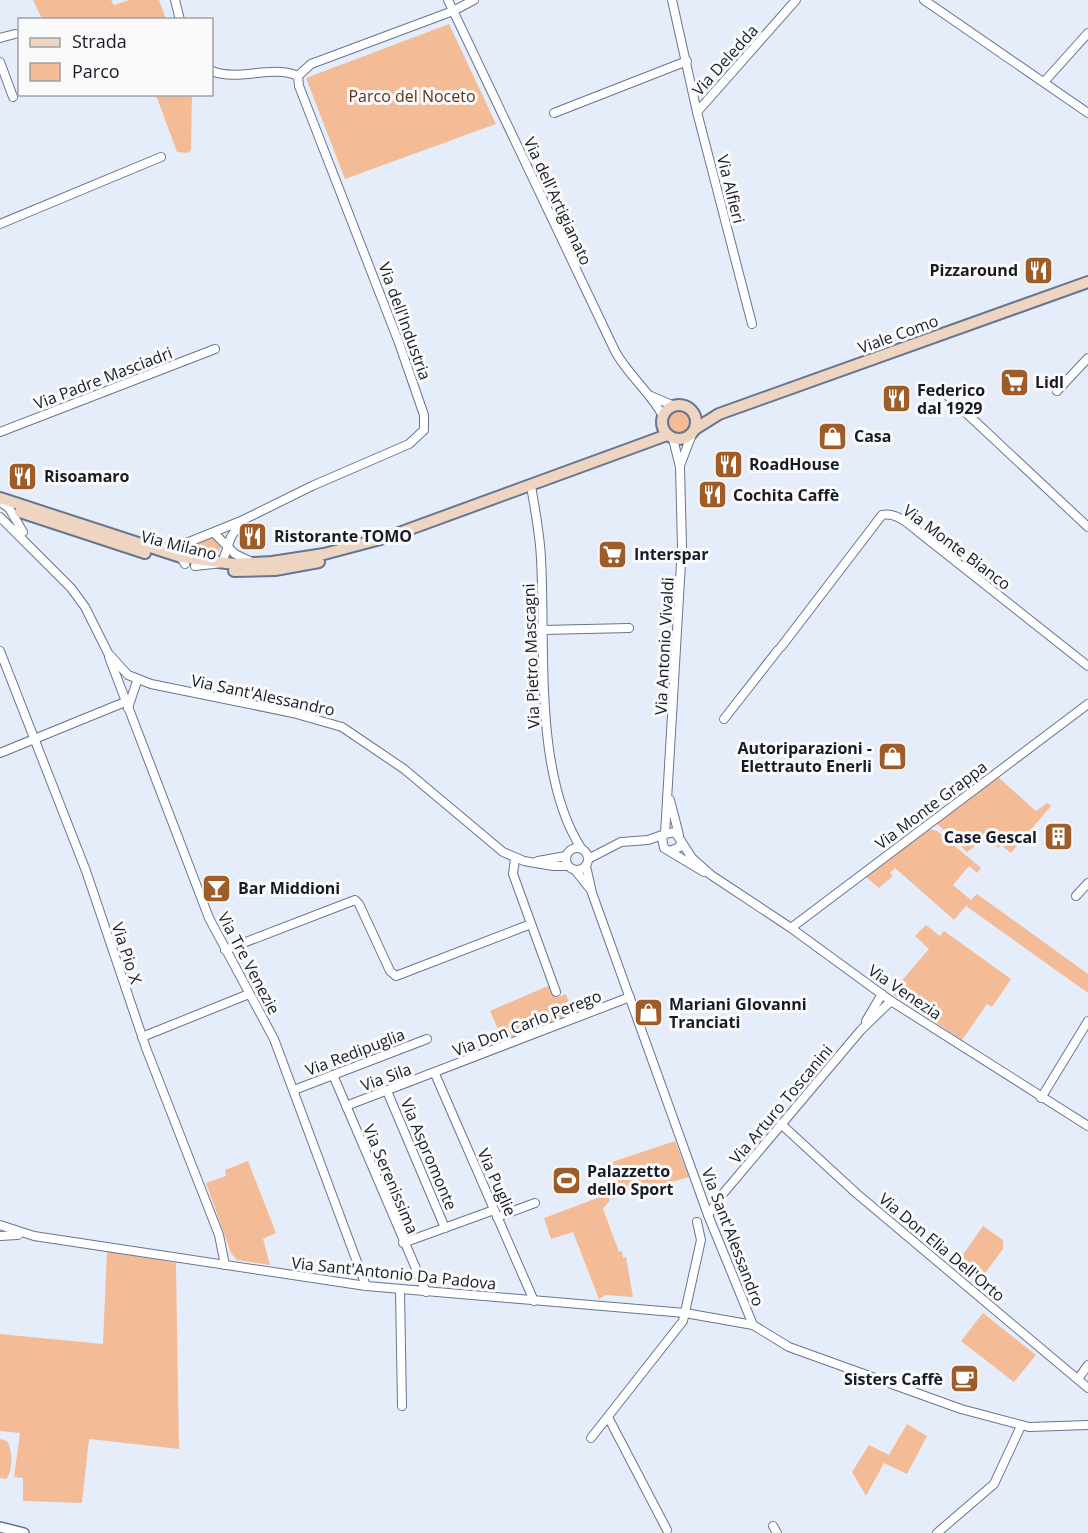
<svg xmlns="http://www.w3.org/2000/svg" width="1088" height="1533" viewBox="0 0 1088 1533" font-family="'Open Sans',sans-serif">
<style>
.green{fill:#f4bc96}
.lines{fill:none;stroke-linecap:round;stroke-linejoin:round}
.minor-casing{stroke:#677591;stroke-width:10}
.tertiary-casing{stroke:#677591;stroke-width:12}
.secondary-casing{stroke:#677591;stroke-width:14}
.minor{stroke:#fff;stroke-width:8}
.tertiary{stroke:#fff;stroke-width:9}
.secondary{stroke:#eed5c1;stroke-width:10}
.labels{text-anchor:middle;stroke-width:6;stroke-linejoin:round;paint-order:stroke}
.street-label{font-size:16px;fill:#161c27;stroke:#fafafa}
.park-label{font-size:16px;fill:#5d3416;stroke:#fafafa}
.poi-label{font-size:16px;font-weight:bold;fill:#161c27;stroke:#fafafa;text-anchor:start}
</style>
<rect width="100%" height="100%" fill="#e6edfa"/>
<!-- green -->
<g class="green">
<path d="M33,0h78l3,5 15,-5h30l7,19h-124z"/>
<path d="M449,24l47,100 -151,55 -39,-101z"/>
<path d="M156,95h36l-1,55 -3,3 -11,-1z"/>
<circle cx="679" cy="422" r="14"/>
<path d="M212,538l9,9 -6,10 -28,-4 2,-6z"/>
<path d="M998,777l38,34 11,-8 4,3 -40,47 -10,-8 -3,3 -5,-5 -11,-2 -15,11 -30,-28z"/>
<path d="M929,829l8,2 44,37 -4,5 -8,-7 -16,19 18,15 6,-6 111,80v19l-122,-87 -12,14 -59,-52 -5,5 3,3 -14,12 -13,-11z"/>
<path d="M926,925l14,11 4,-5 67,48 -19,28 -5,-3 -25,36 -71,-47 38,-44 -14,-13z"/>
<path d="M550,985l5,13 11,-4 9,23 -70,28 -15,-34z"/>
<path d="M675,1141l14,36 -77,22 -12,-33z"/>
<path d="M248,1161l28,72 -13,6 7,26 -33,-5 -6,-7 -25,-70 20,-7 -1,-6z"/>
<path d="M608,1194l2,6 -7,9 16,43 3,-1 1,7 3,-1 7,40 -27,-2 -7,4 -26,-67 -22,7 -7,-21z"/>
<path d="M983,1226l20,14v9l-26,35 -22,-18z"/>
<path d="M107,1251l69,12 3,186 -90,-10 -7,64 -59,-2v-23l-9,-1 6,-44 -20,-2v-97l103,10z"/>
<path d="M983,1313l53,42 -22,27 -53,-41z"/>
<path d="M907,1424l20,12 -20,38 -23,-11 -18,33 -14,-24 17,-27 20,10z"/>
<path d="M0,1439l7,2c6,9 6,30 -1,38l-6,-1z"/>
</g>
<g class="lines">
<defs>
<g id="minor">
<path d="M175,0l5,20"/>
<path d="M448,0l167,351c13,24 35,41 48,65"/>
<path d="M672,0l25,112 55,212"/>
<path d="M924,0l164,113"/>
<path d="M0,38l15,-4"/>
<path d="M0,62l13,35"/>
<path d="M212,71c27,11 60,-7 86,5"/>
<path d="M298,76l13,-12 142,-53 21,-11"/>
<path d="M1044,82l44,-49"/>
<path d="M697,112l99,-112"/>
<path d="M554,113l133,-52"/>
<path d="M0,224l161,-67"/>
<path d="M1057,391l31,-33"/>
<path d="M651,396l23,10"/>
<path d="M948,396l140,131"/>
<path d="M0,432l215,-83"/>
<path d="M681,463l11,-29"/>
<path d="M531,486c4,24 9,48 10,73 5,86 -8,214 40,289"/>
<path d="M0,502l9,6 14,24"/>
<path d="M0,517l71,71 14,19 23,46 20,22 23,9 142,29 49,14 62,42 99,83 21,9 29,5h15"/>
<path d="M214,533l21,21 15,7"/>
<path d="M159,549l30,-7 52,-21 71,-35 97,-42 15,-14v-15l-25,-72 -100,-257 -1,-10"/>
<path d="M185,564l-4,-7 8,-15"/>
<path d="M195,566l27,-3 9,-26 10,-15"/>
<path d="M543,630l86,-2"/>
<path d="M781,647l101,-132c15,-3 28,10 39,19l167,132"/>
<path d="M0,651l86,220 60,177 73,187 6,30"/>
<path d="M109,657l100,261 65,121 92,247"/>
<path d="M128,708l9,-27"/>
<path d="M724,719l54,-69"/>
<path d="M0,753l125,-51"/>
<path d="M670,800l9,35"/>
<path d="M681,841l11,17 19,17 80,53 100,73 197,125"/>
<circle cx="577" cy="859" r="11"/>
<path d="M670,851l10,-4 1,-6 -6,-9 -10,2 -3,4 2,10 40,24"/>
<path d="M515,858l-2,16 43,118"/>
<path d="M588,859l33,-17 27,-2 17,-6 17,-288 -2,-79 -7,-28"/>
<path d="M538,861l28,-5"/>
<path d="M586,866l6,27 116,322 45,110 36,22 172,62 68,18 59,-2"/>
<path d="M575,870l15,19"/>
<path d="M1076,896l12,-13"/>
<path d="M791,928l297,-224"/>
<path d="M225,950l130,-50 4,4 31,67 6,5 135,-52"/>
<path d="M866,1021l16,-27"/>
<path d="M142,1037l107,-43"/>
<path d="M435,1074l99,227"/>
<path d="M333,1075l93,217"/>
<path d="M294,1090l133,-51"/>
<path d="M387,1091l58,137"/>
<path d="M1041,1098l47,-77"/>
<path d="M346,1106l284,-109"/>
<path d="M781,1124l75,69 232,195"/>
<path d="M708,1215l13,-19 140,-166 30,-29"/>
<path d="M497,1217l38,-14"/>
<path d="M0,1225l34,11 332,50 319,27 68,12"/>
<path d="M0,1236l18,-1"/>
<path d="M403,1243l91,-33"/>
<path d="M400,1290l2,116"/>
<path d="M1078,1379l10,-14"/>
<path d="M608,1417l59,113"/>
<path d="M591,1438l92,-117 18,-81 -4,-18"/>
<path d="M773,1526l4,7"/>
<path d="M937,1533l57,-49 27,-58"/>
</g>
<path id="tertiary" d="M0,1527l24,6"/>
<g id="secondary">
<circle cx="679" cy="422" r="17"/>
<path d="M695,429l24,-15 369,-132"/>
<path d="M0,498l181,59 53,7 38,-2 52,-8 64,-17 279,-102"/>
<path d="M20,512l125,41"/>
<path d="M234,571l41,-1 44,-8"/>
</g>
</defs>
<!-- minor casing -->
<use href="#minor" class="minor-casing"/>
<!-- tertiary casing -->
<use href="#tertiary" class="tertiary-casing"/>
<!-- secondary casing -->
<use href="#secondary" class="secondary-casing"/>
<!-- minor -->
<use href="#minor" class="minor"/>
<!-- tertiary -->
<use href="#tertiary" class="tertiary"/>
<!-- secondary -->
<use href="#secondary" class="secondary"/>
</g>
<!-- icons -->
<defs>
<symbol id="restaurant-square" viewBox="-11 -11 22 22"><rect x="-9" y="-9" width="18" height="18" rx="4" fill="#9e5c29" stroke="#fafafa"/><path d="M-5-6h1v4h1v-4h1v4h1v-4h1v5L-1.5 .5V6h-2V.5L-5-1ZM5-6V6H3V1.5H1.5Q1.5-4 5-6Z" fill="#fff"/></symbol>
<symbol id="supermarket-square" viewBox="-11 -11 22 22"><rect x="-9" y="-9" width="18" height="18" rx="4" fill="#9e5c29" stroke="#fafafa"/><path d="M-6-5.5h2.5l.6 2H6L4.5 2H-2.5L-4.4-4H-6ZM-1.5 3.2a1.3 1.3 0 1 0 .1 0ZM3 3.2a1.3 1.3 0 1 0 .1 0Z" fill="#fff"/></symbol>
<symbol id="shop-square" viewBox="-11 -11 22 22"><rect x="-9" y="-9" width="18" height="18" rx="4" fill="#9e5c29" stroke="#fafafa"/><path d="M-5-2.5h2.3a2.7 3.5 0 0 1 5.4 0H5L5.5 6h-11ZM-1.5-2.5h3a1.5 2.3 0 0 0-3 0Z" fill="#fff"/></symbol>
<symbol id="building-square" viewBox="-11 -11 22 22"><rect x="-9" y="-9" width="18" height="18" rx="4" fill="#9e5c29" stroke="#fafafa"/><path d="M-4-6H4V6H1V3H-1V6H-4ZM-2.5-4.3h1.7v1.8h-1.7ZM.8-4.3h1.7v1.8H.8ZM-2.5-1h1.7V.8h-1.7ZM.8-1h1.7V.8H.8Z" fill="#fff"/></symbol>
<symbol id="bar-square" viewBox="-11 -11 22 22"><rect x="-9" y="-9" width="18" height="18" rx="4" fill="#9e5c29" stroke="#fafafa"/><path d="M-6-5H6L.8 .8V4.5H3.5V6h-7V4.5H-.8V.8Z" fill="#fff"/></symbol>
<symbol id="stadium-square" viewBox="-11 -11 22 22"><rect x="-9" y="-9" width="18" height="18" rx="4" fill="#9e5c29" stroke="#fafafa"/><path d="M0-5a6.5 5 0 1 0 0 10a6.5 5 0 1 0 0-10ZM-3.5-1.8h7v3.6h-7Z" fill="#fff"/></symbol>
<symbol id="cafe-square" viewBox="-11 -11 22 22"><rect x="-9" y="-9" width="18" height="18" rx="4" fill="#9e5c29" stroke="#fafafa"/><path d="M-5.5-4.5H6V0H3Q3 3.5 0 3.5H-2.5Q-5.5 3.5-5.5 0ZM3-3.2v2h1.7v-2ZM-6 4.5H4V6H-6Z" fill="#fff"/></symbol>
</defs>
<g fill-rule="evenodd">
<use href="#restaurant-square" x="1022" y="254" width="33" height="33"/>
<use href="#supermarket-square" x="998" y="366" width="33" height="33"/>
<use href="#restaurant-square" x="880" y="382" width="33" height="33"/>
<use href="#shop-square" x="816" y="420" width="33" height="33"/>
<use href="#restaurant-square" x="712" y="448" width="33" height="33"/>
<use href="#restaurant-square" x="6" y="460" width="33" height="33"/>
<use href="#restaurant-square" x="696" y="478" width="33" height="33"/>
<use href="#restaurant-square" x="236" y="520" width="33" height="33"/>
<use href="#supermarket-square" x="596" y="538" width="33" height="33"/>
<use href="#shop-square" x="876" y="740" width="33" height="33"/>
<use href="#building-square" x="1042" y="820" width="33" height="33"/>
<use href="#bar-square" x="200" y="872" width="33" height="33"/>
<use href="#shop-square" x="632" y="996" width="33" height="33"/>
<use href="#stadium-square" x="550" y="1164" width="33" height="33"/>
<use href="#cafe-square" x="948" y="1362" width="33" height="33"/>
</g>
<g class="labels">
<!-- street labels -->
<g class="street-label">
<text transform="translate(725 60) rotate(-48)" y="6">Via Deledda</text>
<text transform="translate(731 189) rotate(76)" y="6">Via Alfieri</text>
<text transform="translate(558 201) rotate(65)" y="6">Via dell'Artigianato</text>
<text transform="translate(405 321) rotate(70)" y="6">Via dell'Industria</text>
<text transform="translate(898 334) rotate(-20)" y="6">Viale Como</text>
<text transform="translate(103 378) rotate(-21)" y="6">Via Padre Masciadri</text>
<text transform="translate(179 545) rotate(14)" y="6">Via Milano</text>
<text transform="translate(957 547) rotate(37)" y="6">Via Monte Bianco</text>
<text transform="translate(664 646) rotate(-87)" y="6">Via Antonio Vivaldi</text>
<text transform="translate(531 656) rotate(-92)" y="6">Via Pietro Mascagni</text>
<text transform="translate(263 695) rotate(12)" y="6">Via Sant'Alessandro</text>
<text transform="translate(931 805) rotate(-37)" y="6">Via Monte Grappa</text>
<text transform="translate(127 953) rotate(72)" y="6">Via Pio X</text>
<text transform="translate(249 963) rotate(62)" y="6">Via Tre Venezie</text>
<text transform="translate(905 992) rotate(34)" y="6">Via Venezia</text>
<text transform="translate(527 1023) rotate(-21)" y="6">Via Don Carlo Perego</text>
<text transform="translate(355 1052) rotate(-21)" y="6">Via Redipuglia</text>
<text transform="translate(386 1077) rotate(-20)" y="6">Via Sila</text>
<text transform="translate(781 1104) rotate(-50)" y="6">Via Arturo Toscanini</text>
<text transform="translate(429 1154) rotate(67)" y="6">Via Aspromonte</text>
<text transform="translate(391 1179) rotate(67)" y="6">Via Serenissima</text>
<text transform="translate(497 1182) rotate(66)" y="6">Via Puglie</text>
<text transform="translate(733 1237) rotate(69)" y="6">Via Sant'Alessandro</text>
<text transform="translate(942 1247) rotate(40)" y="6">Via Don Elia Dell'Orto</text>
<text transform="translate(394 1273) rotate(6)" y="6">Via Sant'Antonio Da Padova</text>
</g>
<!-- park labels -->
<g class="park-label">
<text x="412" y="102">Parco del Noceto</text>
</g>
<!-- poi labels -->
<g class="poi-label">
<text x="1018" y="276" text-anchor="end">Pizzaround</text>
<text x="1035" y="388">Lidl</text>
<text x="917" y="396">Federico<tspan x="917" dy="18">dal 1929</tspan></text>
<text x="854" y="442">Casa</text>
<text x="749" y="470">RoadHouse</text>
<text x="44" y="482">Risoamaro</text>
<text x="733" y="501">Cochita Caffè</text>
<text x="274" y="542">Ristorante TOMO</text>
<text x="634" y="560">Interspar</text>
<text x="872" y="754" text-anchor="end">Autoriparazioni -<tspan x="872" dy="18">Elettrauto Enerli</tspan></text>
<text x="1037" y="843" text-anchor="end">Case Gescal</text>
<text x="238" y="894">Bar Middioni</text>
<text x="669" y="1010">Mariani GIovanni<tspan x="669" dy="18">Tranciati</tspan></text>
<text x="587" y="1177">Palazzetto<tspan x="587" dy="18">dello Sport</tspan></text>
<text x="943" y="1385" text-anchor="end">Sisters Caffè</text>
</g>
</g>
<!-- legend -->
<rect x="18" y="18" width="195" height="78" fill="#fafafa" stroke="#9fa1a6" stroke-width="1.5"/>
<rect x="30" y="38" width="30" height="9" fill="#eed5c1" stroke="#9fa1a6" stroke-width="1.5"/>
<text x="72" y="48" font-size="18" fill="#161c27">Strada</text>
<rect x="30" y="63" width="30" height="18" fill="#f4bc96" stroke="#9fa1a6" stroke-width="1.5"/>
<text x="72" y="78" font-size="18" fill="#161c27">Parco</text>
</svg>
